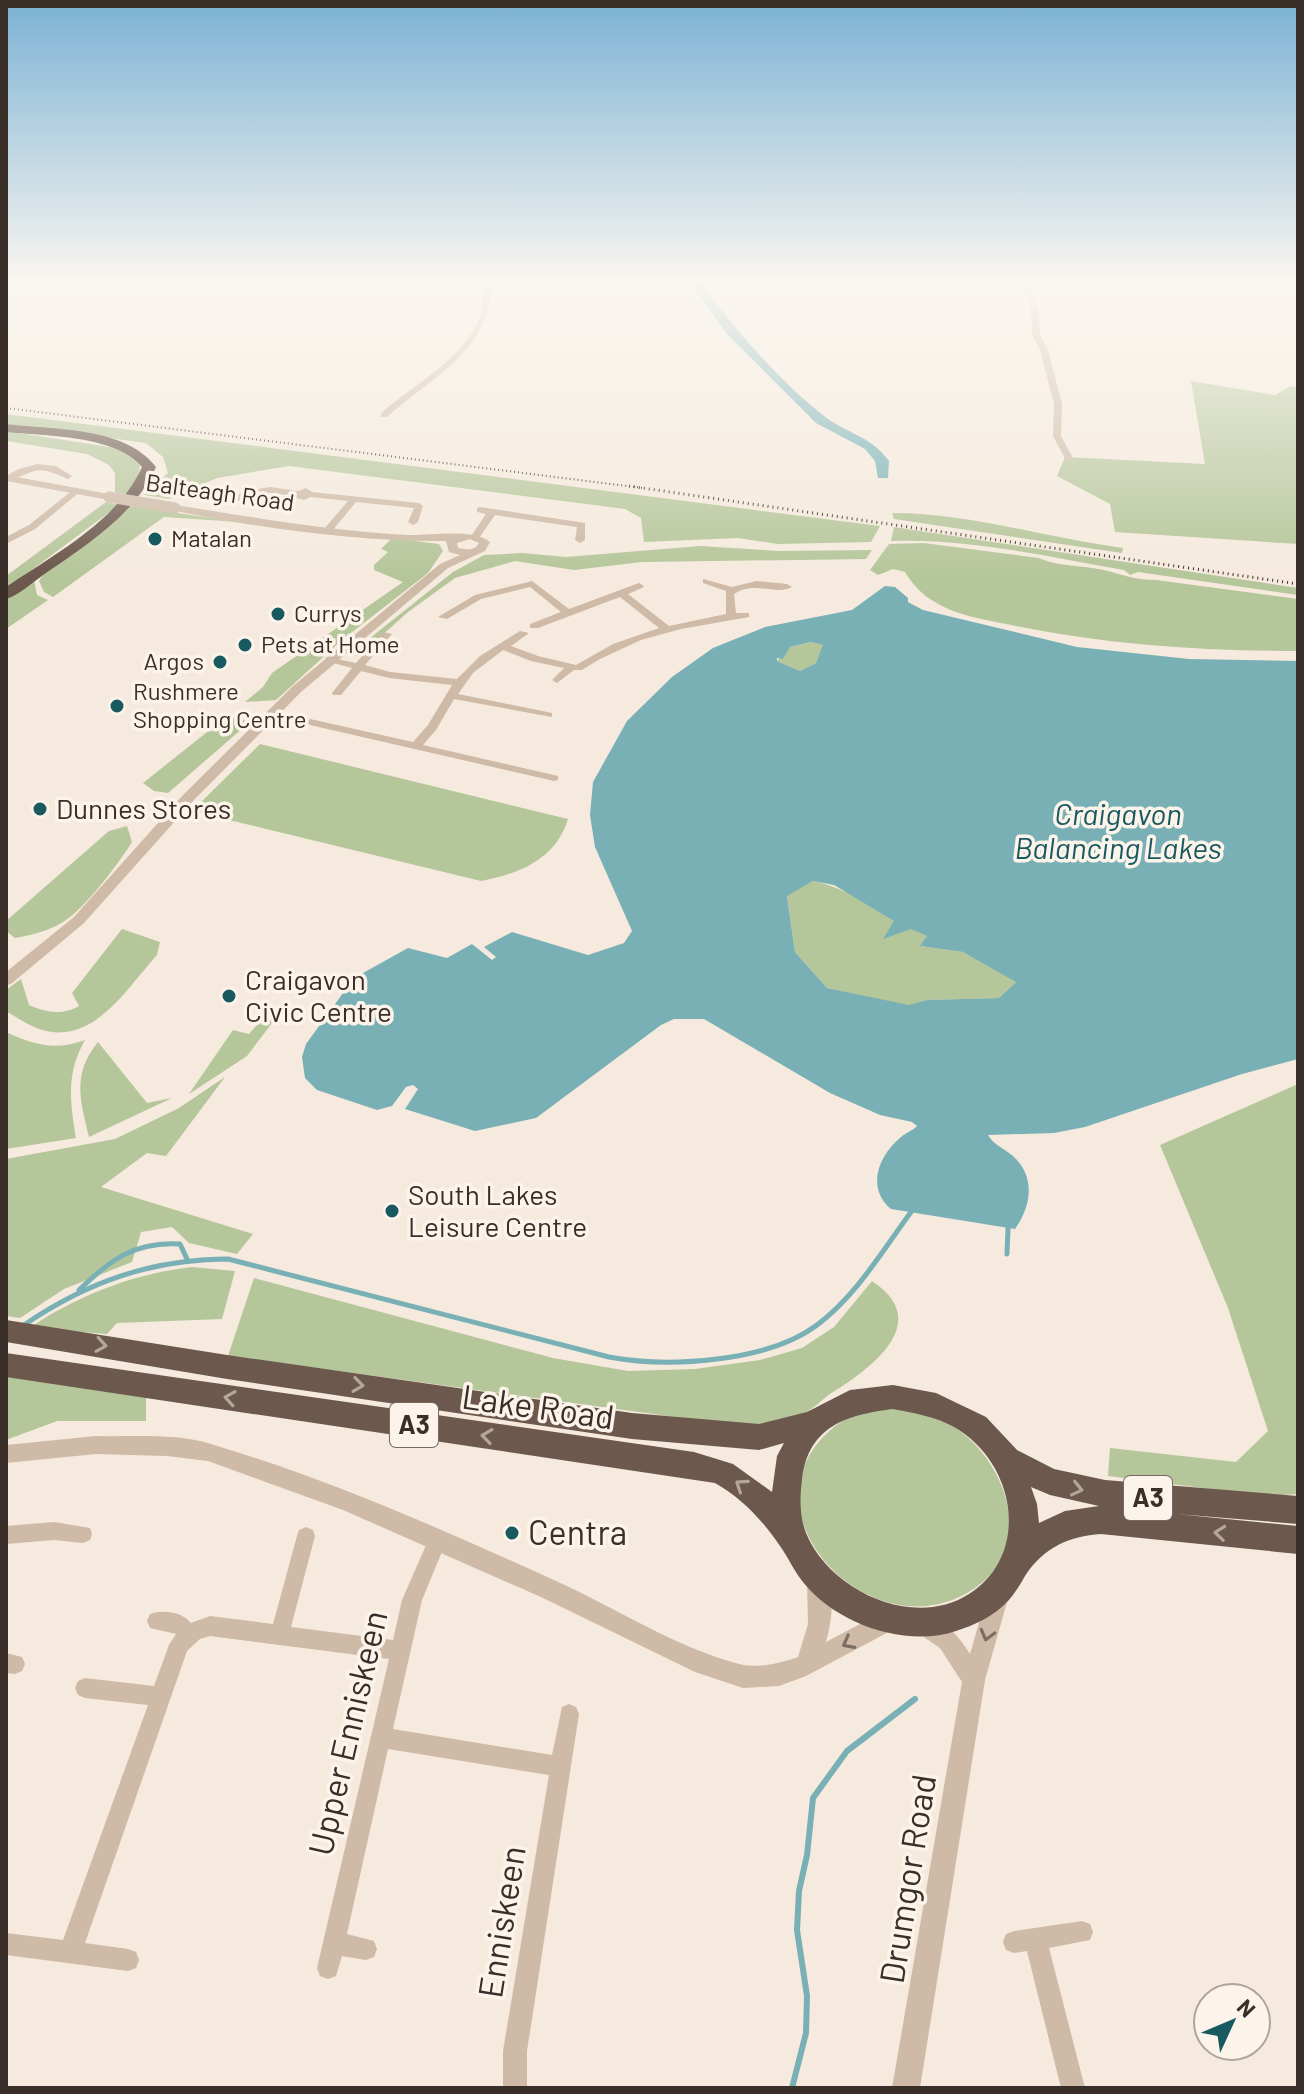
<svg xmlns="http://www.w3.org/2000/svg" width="1304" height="2094" viewBox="0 0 1304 2094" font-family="Barlow,sans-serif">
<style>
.green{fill:#b6c69b}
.water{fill:#79b0b5;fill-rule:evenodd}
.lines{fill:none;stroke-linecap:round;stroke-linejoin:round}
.stream-far1{stroke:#79b0b5;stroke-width:5}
.stream{stroke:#79b0b5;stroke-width:6}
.river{fill:#79b0b5;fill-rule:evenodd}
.minor{fill:#cebaa7;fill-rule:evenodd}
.tertiary{fill:#cebaa7;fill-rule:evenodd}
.trunk{fill:#6c584c;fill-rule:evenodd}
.rail-far1{stroke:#3a2f28;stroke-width:2;stroke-dasharray:1 3;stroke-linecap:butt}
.rail{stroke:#3a2f28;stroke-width:3;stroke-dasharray:1 4;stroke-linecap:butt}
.tertiary-bridge{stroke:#cebaa7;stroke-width:11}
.oneway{stroke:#b4a69b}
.oneway2{stroke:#7d6e61}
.poi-dot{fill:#195960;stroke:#fcf4ea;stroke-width:3}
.labels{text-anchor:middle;stroke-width:7;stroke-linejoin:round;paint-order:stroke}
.far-street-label{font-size:24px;fill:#3a2f28;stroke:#fcf4ea}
.far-poi-label{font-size:24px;fill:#3a2f28;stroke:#fcf4ea;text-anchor:start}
.shield{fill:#fcf4ea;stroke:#746a62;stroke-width:2}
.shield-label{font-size:26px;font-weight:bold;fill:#3a2f28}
.poi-label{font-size:28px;fill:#3a2f28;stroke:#fcf4ea;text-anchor:start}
.water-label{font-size:30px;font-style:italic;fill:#195960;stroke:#fcf4ea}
.near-street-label{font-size:34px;fill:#3a2f28;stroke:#fcf4ea}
.near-poi-label{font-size:34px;fill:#3a2f28;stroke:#fcf4ea;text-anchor:start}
</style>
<rect width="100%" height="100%" fill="#f5eadd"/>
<!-- green -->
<g class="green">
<path d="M1191,381l84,14 16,-9 7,1v157l-183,-12 -5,-28 -53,-28 8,-19 140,7z"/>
<path d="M6,414l874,112 -9,16 -93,2 -40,-6 -94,4 -3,-24 -16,-9 -336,-43 -72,12 -48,21 -25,-4 24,-22 -5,-16 -17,-14 -140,-19z"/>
<path d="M6,431l117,18 17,16 -1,10 -9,20 -15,-3v-19l-6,-8 -22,-11 -81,-13z"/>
<path d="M106,502l13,3 -113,84v-13z"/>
<path d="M129,506l110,16 -75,-5 -111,80 -9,-5 -5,-11 8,-13z"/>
<path d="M892,513c78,0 154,25 231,35l-1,5 -228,-34z"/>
<path d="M894,527l404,61v7l-160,-23 -8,3 -6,-5c-76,-13 -155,-32 -233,-29z"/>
<path d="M392,538l47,6 4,7 -15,22 -86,67 -66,60 -31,2 18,-15 9,-14 131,-91 -29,-12v-5l14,-13 -7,-3z"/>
<path d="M924,543l115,15c21,9 43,7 65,12 19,5 32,10 52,10l142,19v52c-96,0 -192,-6 -287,-26 -24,-5 -54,-9 -76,-23 -13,-7 -22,-17 -30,-30l-12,-3 -15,6 -8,-5 19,-26z"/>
<path d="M700,546l79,5 93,-1 -6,9 -224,3 -68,8 -59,-9 -60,17 -47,34 -49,44 -9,-2 103,-82 31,-17 39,-2 43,4z"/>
<path d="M34,580l3,15 11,5 -42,29v-29z"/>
<path d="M811,642l13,3 -8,18 -16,8 -23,-10 13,-14z"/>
<path d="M226,717l25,4 -83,72 -14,-2 -11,-8z"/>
<path d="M260,744l308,75c-12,40 -49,55 -87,62l-289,-70z"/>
<path d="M127,826l5,16c-14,22 -47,67 -69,80 -15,9 -31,13 -48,16l-9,-7v-10l103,-90z"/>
<path d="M813,881c41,8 76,39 114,55l-6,10 42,6 54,29 -18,17 -72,2 -18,6 -82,-18 -32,-36 -8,-57z"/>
<path d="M122,929l38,13 -3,13c-31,34 -64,92 -118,74 -11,-4 -23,-12 -33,-18v-21l15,-11 8,26c16,7 34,11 50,1l-7,-13z"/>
<path d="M264,1017l11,2 -28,37 -58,38 44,-64 16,4z"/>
<path d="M6,1032c28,13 50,19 79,8 -19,33 -15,61 -9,98l-70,11z"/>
<path d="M98,1042l49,61 25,-5 -83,39c-9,-38 -17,-63 9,-95z"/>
<path d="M225,1077l-59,79 -19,-3 -46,34 152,47 -16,20 -48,-11 -17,-16 -31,5 -9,30 -68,27 -44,29 -14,-2v-157l109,-20 64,-31z"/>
<path d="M1298,1084v410l-32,2 -158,-20 2,-28 126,14 32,-31 -40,-123 -68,-163z"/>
<path d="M192,1267l43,4 -13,48 -105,4 -10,11 -78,-6c50,-33 103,-54 163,-61z"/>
<path d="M254,1278l299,80 75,13 67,-2 65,-9 42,-12 32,-21 38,-46c64,42 -4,89 -42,113 -8,6 -16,14 -25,19 -24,13 -51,12 -78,11l-499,-68z"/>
<path d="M6,1372l140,20v29h-89l-51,19z"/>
<path d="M884,1408c22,2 44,3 64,15 56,32 91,121 27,165 -95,66 -225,-60 -158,-144 10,-12 22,-23 37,-29 9,-4 20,-5 30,-7z"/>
</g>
<!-- water -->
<path class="water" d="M885,586l10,1 13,11v4l15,8 154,37 112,12 109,2v398l-56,15 -157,53 -31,6 -66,2c6,11 20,15 28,24 20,21 14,49 -1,70l-124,-20c-25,-21 -13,-53 10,-72 6,-5 11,-6 16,-11l-5,-4 -32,-7 -50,-22 -126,-74h-30l-13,6 -125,93 -61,13 -70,-22 13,-20 -5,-4 -7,2 -14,19 -15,4 -60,-20 -12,-12 -3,-21 4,-13 48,-66 54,-30 39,10 25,-14 20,16 4,-3 -12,-10 28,-15 76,23 36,-12 8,-12 -37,-84 -5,-32 3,-33 34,-61 45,-44 41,-29 52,-21 87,-17zM811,642l12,3 -7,18 -16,8 -23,-10v-3l6,1 7,-12zM813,881l21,4 60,36 -11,18 28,-10 16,7 -7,10 43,6 53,30 -17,16 -72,2 -18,5 -82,-17 -32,-36 -8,-56z"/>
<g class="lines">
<!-- stream-far1 -->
<g class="stream-far1">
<path d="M1007,1254l1,-26"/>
<path d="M79,1290c31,-30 56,-49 101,-46l7,15"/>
<path d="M24,1325c63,-43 128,-66 204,-66l381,98c59,11 159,5 208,-32 39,-29 66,-75 94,-113"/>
</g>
<!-- stream -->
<path class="stream" d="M792,2088l14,-55 1,-37 -10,-66 2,-39 8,-36 6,-57 34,-47 68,-52"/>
<!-- river -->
<path class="river" d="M689,281h10c36,48 77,97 125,135 23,18 46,19 65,45l-1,17h-10l-3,-17 -10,-12 -49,-26 -89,-89z"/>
<!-- minor -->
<g class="minor">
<path d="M483,281h6c1,8 2,17 0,25 -11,51 -67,79 -102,111h-6v-4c31,-27 77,-51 96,-89 6,-14 6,-28 6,-43z"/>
<path d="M1023,281h6l10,31 1,23 8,15 14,54 -1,32 13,24 -1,2h-6l-14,-26 1,-32 -14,-54 -8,-15 -1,-23z"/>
<path d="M37,464l19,2 16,10 -4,3c-36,-16 -29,-7 -62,2v-5l13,-7z"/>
<path d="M271,487l27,4 8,-3 6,4 107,11 4,3 -5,16 -5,3 -5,-3 6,-14 -58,-6 -24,29 -3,1 -5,-3 24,-28 -37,-4 -7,3c-32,-8 -38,-12 -71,3l-4,-3 16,-9z"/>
<path d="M74,489l7,2 -46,38 -29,15v-7l23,-12z"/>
<path d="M480,507l105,16v17l-5,3 -5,-3 2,-13 -82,-12 -16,23h-6l-2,-2 15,-22 -9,-2v-4z"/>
<path d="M703,579l29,8 24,-6 31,3 5,3c-17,9 -37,-7 -58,7l2,19h13v4l-68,12 -40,11 -41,19 -18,11h-8l-17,13 -5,-3 12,-12 -33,-7 -28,-11 -30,23 -15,21 94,19v4l-98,-18 -18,31 -13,15 135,31v4l-4,1 -244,-56 -5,-3 5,-3 103,23 15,-17 24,-40 -63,-7 -28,-7 -20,24h-8l-1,-2 20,-25 -26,-7v-4l30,6 27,-31 9,2 -27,31 25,7 67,7 23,-23 40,-25 9,2 -18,13 27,10 38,9 37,-21 46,-16 -39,-31 -82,31h-8v-4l31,-12 -31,-25 -49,12 -34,20 -9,-2 37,-22 57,-14 37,28 70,-26 5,3 -2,2 -14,6 41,32 57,-12v-23l-23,-8z"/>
<path d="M54,1522l36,6 2,6 -2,6 -7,3 -29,-3 -48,4v-18z"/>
<path d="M306,1527l7,3 2,6 -24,91 102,13 9,-40 28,-64 7,-3 7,3 2,6 -24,58 -29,129 159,26 10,-48 7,-3 7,3 3,7 -52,337v37h-24v-37l46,-276 -161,-26 -41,185 27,7 3,8 -3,8 -8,3 -24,-4 -6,20 -8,3 -8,-3 -3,-8 72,-309 -179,-23 -10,3 -13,12 -102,292 43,6 8,3 3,8 -3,8 -8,3 -122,-16v-22l57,7 85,-235 -63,-7 -7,-3 -3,-7 3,-7 7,-3 69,8 15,-41 7,-11 -26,-6 -3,-7 3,-7c13,-5 33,-2 41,9l19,-7 63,8 24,-88 2,-6z"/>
<path d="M6,1653l16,4 3,7 -3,7 -7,3 -9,-1z"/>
<path d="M1082,1921l8,3 3,8 -3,8 -41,8 36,140h-24l-34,-137 -13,2 -8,-3 -3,-8 3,-8 8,-3z"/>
</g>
<!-- tertiary -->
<g class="tertiary">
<path d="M6,475l103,19 5,3 -5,3 -103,-19z"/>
<path d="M175,505c77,12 154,26 232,30 24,1 65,-7 83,7l-5,9 -37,17 -147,124 -108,109 -109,122 -73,61 -5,1v-13l68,-55 109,-122 110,-109 147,-122 20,-9 -11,-3 -3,-11c-88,1 -188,-13 -275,-31l-1,-2zM470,539l9,4c-5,9 -13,6 -21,5l-1,-5z"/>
<path d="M96,1436c37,1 80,-3 115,8 118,35 233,86 345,137 60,27 119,66 183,83 19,5 42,-1 59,-7l10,-33 -1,-42 3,-8 8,-3 8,3c9,22 6,46 0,68l64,-34 8,3 3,8 -3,8 -92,49 -27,10 -36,2 -48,-16 -154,-75 -198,-87 -135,-49 -41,-5 -71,-2 -90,9v-18z"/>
<path d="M998,1584l8,3 3,8 -24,85 -65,408h-28l70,-406 -22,-34 -25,-17 -3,-8 3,-8 8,-3c22,9 35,23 47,42l17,-59 3,-8z"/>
</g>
<!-- trunk -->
<g class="trunk">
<path d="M6,424c47,6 119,2 150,43 -21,48 -71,79 -113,108 -11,8 -24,20 -37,24v-12c47,-32 112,-66 136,-120 -26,-32 -97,-31 -136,-35z"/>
<path d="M6,1320l221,35 405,58 127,11 48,-12 43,-22 43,-5 43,8 50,24 31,33 37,19 51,11 193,16v28l-122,-10 122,12v28l-197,-20c-32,2 -58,14 -76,42 -5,9 -10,17 -17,25 -14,15 -33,24 -52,30 -50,17 -120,-7 -153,-49 -9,-11 -15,-25 -23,-36 -17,-25 -38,-48 -65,-63l-709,-106v-24l688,99 39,12 39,28 5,-36 7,-13 -25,7 -127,-11 -405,-60 -221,-37zM893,1409c25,5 52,9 73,26 52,40 61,122 3,159 -56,36 -140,-4 -163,-61 -7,-19 -6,-35 -4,-54 7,-53 44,-64 91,-70zM1031,1487l19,8 49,11 -34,5 -26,12 -2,-19z"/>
</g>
<!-- rail-far1 -->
<path class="rail-far1" d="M6,408l637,80"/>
<!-- rail -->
<path class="rail" d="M629,486l669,98"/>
<!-- tertiary-bridge -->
<path class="tertiary-bridge" d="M109,497l66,11"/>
</g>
<!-- one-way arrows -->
<defs><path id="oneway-chevron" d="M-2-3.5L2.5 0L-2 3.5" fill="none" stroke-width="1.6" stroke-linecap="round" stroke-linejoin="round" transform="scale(2)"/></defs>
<g class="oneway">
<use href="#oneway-chevron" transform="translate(101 1345) rotate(9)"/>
<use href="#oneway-chevron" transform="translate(358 1385) rotate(8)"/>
<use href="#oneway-chevron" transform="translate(230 1398) rotate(-171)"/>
<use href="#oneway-chevron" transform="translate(487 1436) rotate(-172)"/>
<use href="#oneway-chevron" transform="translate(741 1485) rotate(-146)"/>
<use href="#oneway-chevron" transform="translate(1077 1489) rotate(13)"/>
<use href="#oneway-chevron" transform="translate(1220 1533) rotate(-174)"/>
</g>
<g class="oneway2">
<use href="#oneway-chevron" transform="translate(987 1635) rotate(105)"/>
<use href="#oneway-chevron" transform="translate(848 1643) rotate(152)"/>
</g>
<!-- sky -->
<linearGradient id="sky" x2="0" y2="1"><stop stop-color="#7bb2d4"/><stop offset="0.49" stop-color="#faf6f0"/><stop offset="1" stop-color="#faf6f0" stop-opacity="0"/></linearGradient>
<rect width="1304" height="574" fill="url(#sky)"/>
<!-- markers -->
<g class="poi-dot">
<circle cx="155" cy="539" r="8"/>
<circle cx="278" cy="614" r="8"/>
<circle cx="245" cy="645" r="8"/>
<circle cx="220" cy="662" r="8"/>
<circle cx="117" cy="706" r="8"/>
<circle cx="40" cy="809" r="8"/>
<circle cx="229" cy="996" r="8"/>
<circle cx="392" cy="1211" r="8"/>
<circle cx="512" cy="1533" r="8"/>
</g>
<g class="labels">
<!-- far-street labels -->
<g class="far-street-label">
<text transform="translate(220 493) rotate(8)" y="8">Balteagh Road</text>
</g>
<!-- far-poi labels -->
<g class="far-poi-label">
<text x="171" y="547">Matalan</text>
<text x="294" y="622">Currys</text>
<text x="261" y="653">Pets at Home</text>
<text x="204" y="670" text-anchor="end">Argos</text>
<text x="133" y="700">Rushmere<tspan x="133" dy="28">Shopping Centre</tspan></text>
</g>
<!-- shield labels -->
<g class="shield">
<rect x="390" y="1403" width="48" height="44" rx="6"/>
<rect x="1124" y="1476" width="48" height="44" rx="6"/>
</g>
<g class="shield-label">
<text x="414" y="1434">A3</text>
<text x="1148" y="1507">A3</text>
</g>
<!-- poi labels -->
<g class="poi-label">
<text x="56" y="819">Dunnes Stores</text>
<text x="245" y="990">Craigavon<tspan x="245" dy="32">Civic Centre</tspan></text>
<text x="408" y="1205">South Lakes<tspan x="408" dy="32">Leisure Centre</tspan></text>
</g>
<!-- water labels -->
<g class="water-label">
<text x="1118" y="825">Craigavon<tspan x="1118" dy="34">Balancing Lakes</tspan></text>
</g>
<!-- near-street labels -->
<g class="near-street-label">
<text transform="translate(538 1407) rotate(8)" y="12">Lake Road</text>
<text transform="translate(348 1733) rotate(-77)" y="12">Upper Enniskeen</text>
<text transform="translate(908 1879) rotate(-81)" y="12">Drumgor Road</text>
<text transform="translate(502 1922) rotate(-81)" y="12">Enniskeen</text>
</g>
<!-- near-poi labels -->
<g class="near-poi-label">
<text x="528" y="1545">Centra</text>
</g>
</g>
<!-- border -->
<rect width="1304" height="2094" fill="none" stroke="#3a2f28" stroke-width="16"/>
<!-- north arrow -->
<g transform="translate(1232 2022) rotate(46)"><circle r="38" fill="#fcf4ea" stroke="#aea59c" stroke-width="2"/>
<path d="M0-6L14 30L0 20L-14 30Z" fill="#195960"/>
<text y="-12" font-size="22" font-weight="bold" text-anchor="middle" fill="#3a2f28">N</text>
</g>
</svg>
